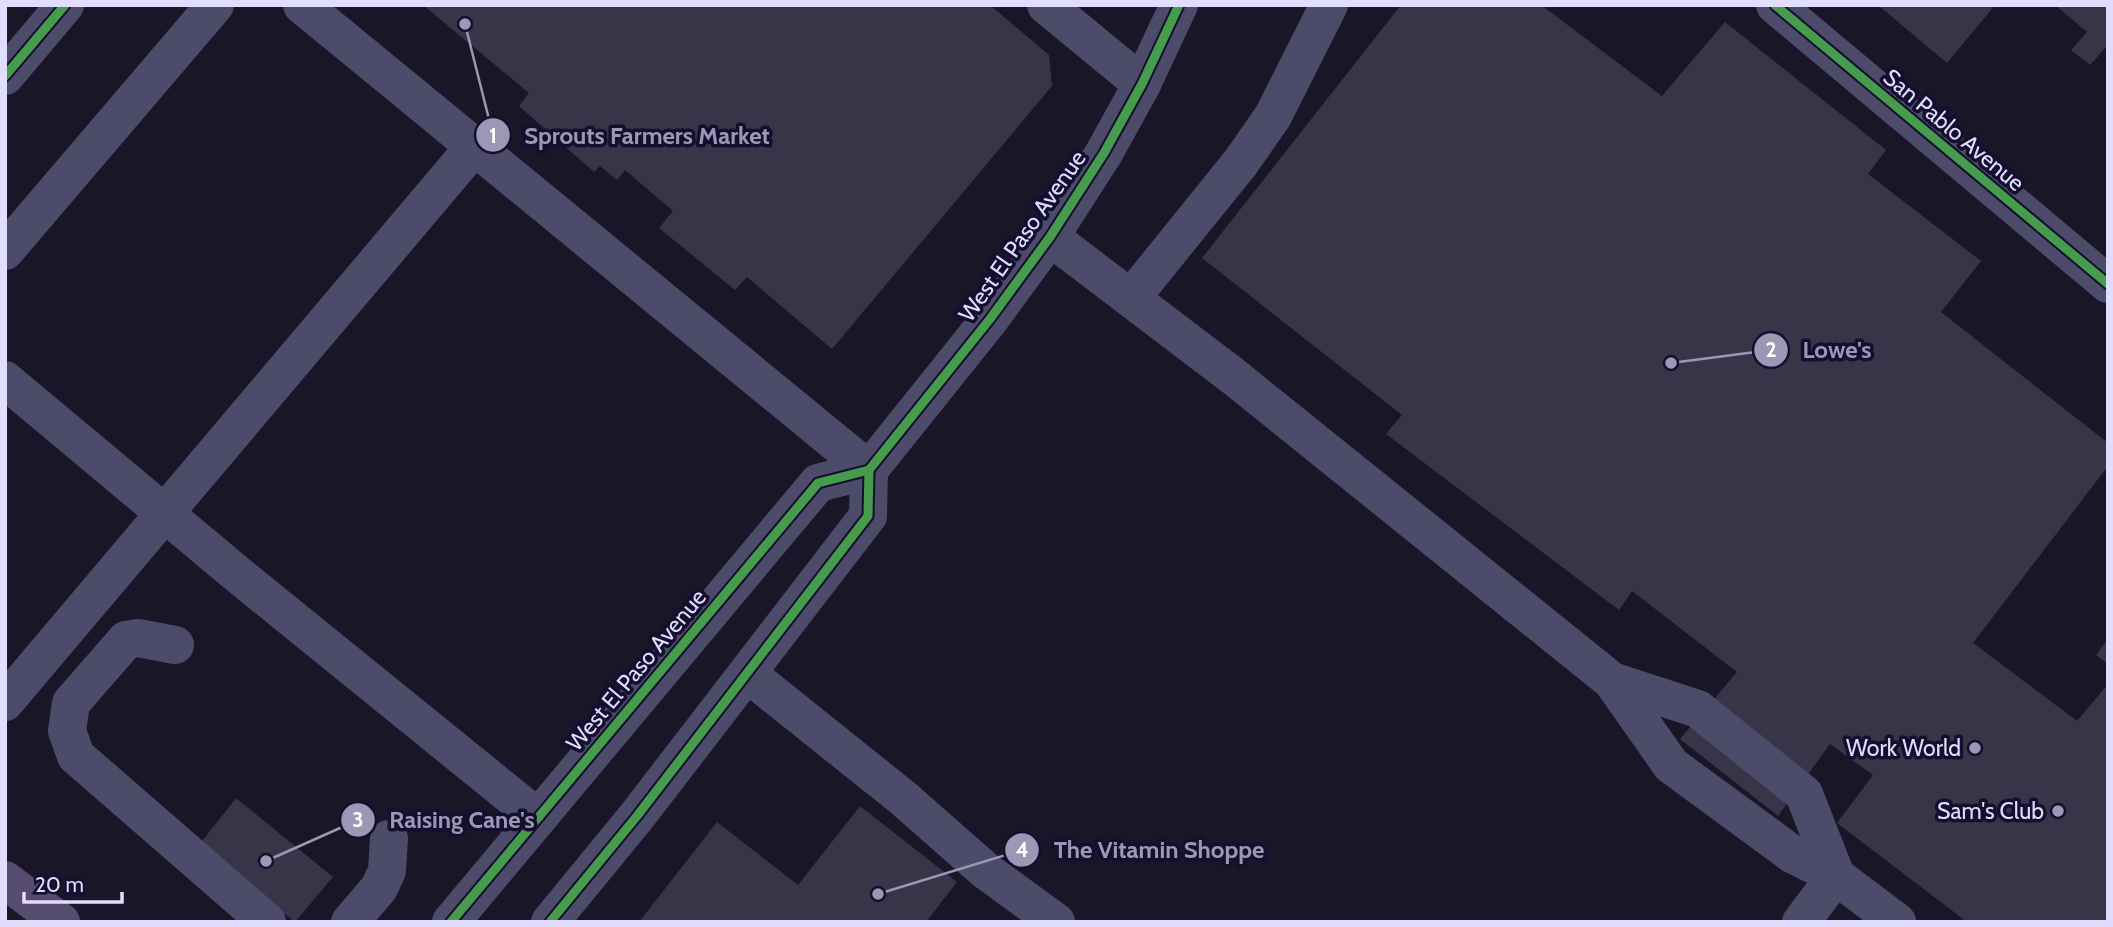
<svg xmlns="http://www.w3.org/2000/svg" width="2113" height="927" viewBox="0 0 2113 927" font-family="Cabin,sans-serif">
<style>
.building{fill:#393549}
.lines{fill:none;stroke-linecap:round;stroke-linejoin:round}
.minor{stroke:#4c4b69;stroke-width:38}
.major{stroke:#564c6d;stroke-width:38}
.cycleway-casing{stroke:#150f2f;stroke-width:13}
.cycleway{stroke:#469c4c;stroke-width:9}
.poi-dot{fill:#9b97b4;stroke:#150f2f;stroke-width:2.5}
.labels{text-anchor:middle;stroke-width:7;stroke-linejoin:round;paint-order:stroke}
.street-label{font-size:23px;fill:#e1ddff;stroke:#150f2f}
.poi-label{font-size:23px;fill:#e1ddff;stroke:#150f2f;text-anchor:end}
.leader{fill:none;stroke:#9b97b4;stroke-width:2.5}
.callout-dot{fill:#9b97b4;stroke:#150f2f;stroke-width:2.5}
.mark-label{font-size:21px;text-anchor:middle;font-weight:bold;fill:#fff}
.callout-label{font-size:24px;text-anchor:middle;font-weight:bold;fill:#9b97b4;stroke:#150f2f;stroke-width:7;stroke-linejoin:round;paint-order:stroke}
</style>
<rect width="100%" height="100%" fill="#1a1628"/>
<!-- building -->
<g class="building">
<path d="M423,5h567l59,50 3,31 -220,263 -85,-72 -12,13 -76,-62 14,-17 -48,-41 -8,10 -17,-14 -6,6 -75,-66 10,-13z"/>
<path d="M1401,5h140l121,91 63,-74 161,128 -18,24 113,87 -40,51 167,131v23l-135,177 104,78 31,-37v238h-141l-130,-99 36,-48 -43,-31 -52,72 -98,-77 57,-67 -105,-81 -13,19 -233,-176 16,-19 -200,-157z"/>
<path d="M1878,5h117l-48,58z"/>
<path d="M2055,5h53v44l-2,-2 -16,18 -19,-15 16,-18z"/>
<path d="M2108,639v25l-12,-9z"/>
<path d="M236,798l97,79 -38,45 -97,-76z"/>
<path d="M860,806l97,76 -31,40h-109l-3,-2 -1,2h-174l78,-100 81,63z"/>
</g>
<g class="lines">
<!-- minor -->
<g class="minor">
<path d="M302,5l567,465"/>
<path d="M1046,5l96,79"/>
<path d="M1775,5l333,279"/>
<path d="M5,76l60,-71"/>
<path d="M1050,237l183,139 379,305 59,84 121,89 44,22 61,46"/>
<path d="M5,251l210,-246"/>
<path d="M1132,297l109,-135 32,-46 56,-111"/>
<path d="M5,380l231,193 301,244"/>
<path d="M175,645l-37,-7 -12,2 -55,63 -4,28 9,25 191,166"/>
<path d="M748,674l155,124 83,73 70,51"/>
<path d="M1612,681l86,28 106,85 32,82 -35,46"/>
<path d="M5,702l469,-555"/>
<path d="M350,922l29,-34 8,-17 2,-32"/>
<path d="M451,922l367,-439 51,-13 121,-151 60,-82 54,-84 38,-69 37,-79"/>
<path d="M550,922l87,-106 231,-300 1,-46"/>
</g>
<!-- major -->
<path class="major" d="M5,880l56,42"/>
<defs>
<g id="cycleway">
<path d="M1775,5l333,279"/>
<path d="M5,76l60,-71"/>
<path d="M451,922l367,-439 51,-13 121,-151 60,-82 54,-84 38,-69 37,-79"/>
<path d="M550,922l87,-106 231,-300 1,-46"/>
</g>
</defs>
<!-- cycleway casing -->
<use href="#cycleway" class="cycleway-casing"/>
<!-- cycleway -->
<use href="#cycleway" class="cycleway"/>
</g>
<!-- markers -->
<g class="poi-dot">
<circle cx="1975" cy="748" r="7"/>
<circle cx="2058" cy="811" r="7"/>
</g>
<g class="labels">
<!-- street labels -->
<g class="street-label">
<text transform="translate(1954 130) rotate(40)" y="8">San Pablo Avenue</text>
<text transform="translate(1022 236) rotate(-55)" y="8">West El Paso Avenue</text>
<text transform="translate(636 670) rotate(-50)" y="8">West El Paso Avenue</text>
</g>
<!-- poi labels -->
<g class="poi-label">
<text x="1961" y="756">Work World</text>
<text x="2044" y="819">Sam's Club</text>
</g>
</g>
<!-- callouts -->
<path class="leader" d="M465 24L493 135M1671 363L1771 350M266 861L358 820M878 894L1022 850"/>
<g class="callout-dot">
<circle cx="465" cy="24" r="7"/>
<circle cx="1671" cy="363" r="7"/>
<circle cx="266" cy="861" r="7"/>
<circle cx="878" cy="894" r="7"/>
<circle cx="493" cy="135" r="18"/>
<circle cx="1771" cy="350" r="18"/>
<circle cx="358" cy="820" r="18"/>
<circle cx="1022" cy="850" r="18"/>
</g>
<g class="mark-label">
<text x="493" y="143">1</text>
<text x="1771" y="357">2</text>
<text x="358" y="827">3</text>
<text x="1022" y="857">4</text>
</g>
<g class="callout-label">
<text x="647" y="144">Sprouts Farmers Market</text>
<text x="1837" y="358">Lowe's</text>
<text x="462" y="828">Raising Cane's</text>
<text x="1159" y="858">The Vitamin Shoppe</text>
</g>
<!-- border -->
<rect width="2113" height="927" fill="none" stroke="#e1ddff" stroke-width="14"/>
<!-- scale -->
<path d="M24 892v10h98v-10" fill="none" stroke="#e1ddff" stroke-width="3.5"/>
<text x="35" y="892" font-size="21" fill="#e1ddff" stroke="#150f2f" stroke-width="5" paint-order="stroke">20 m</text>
</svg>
